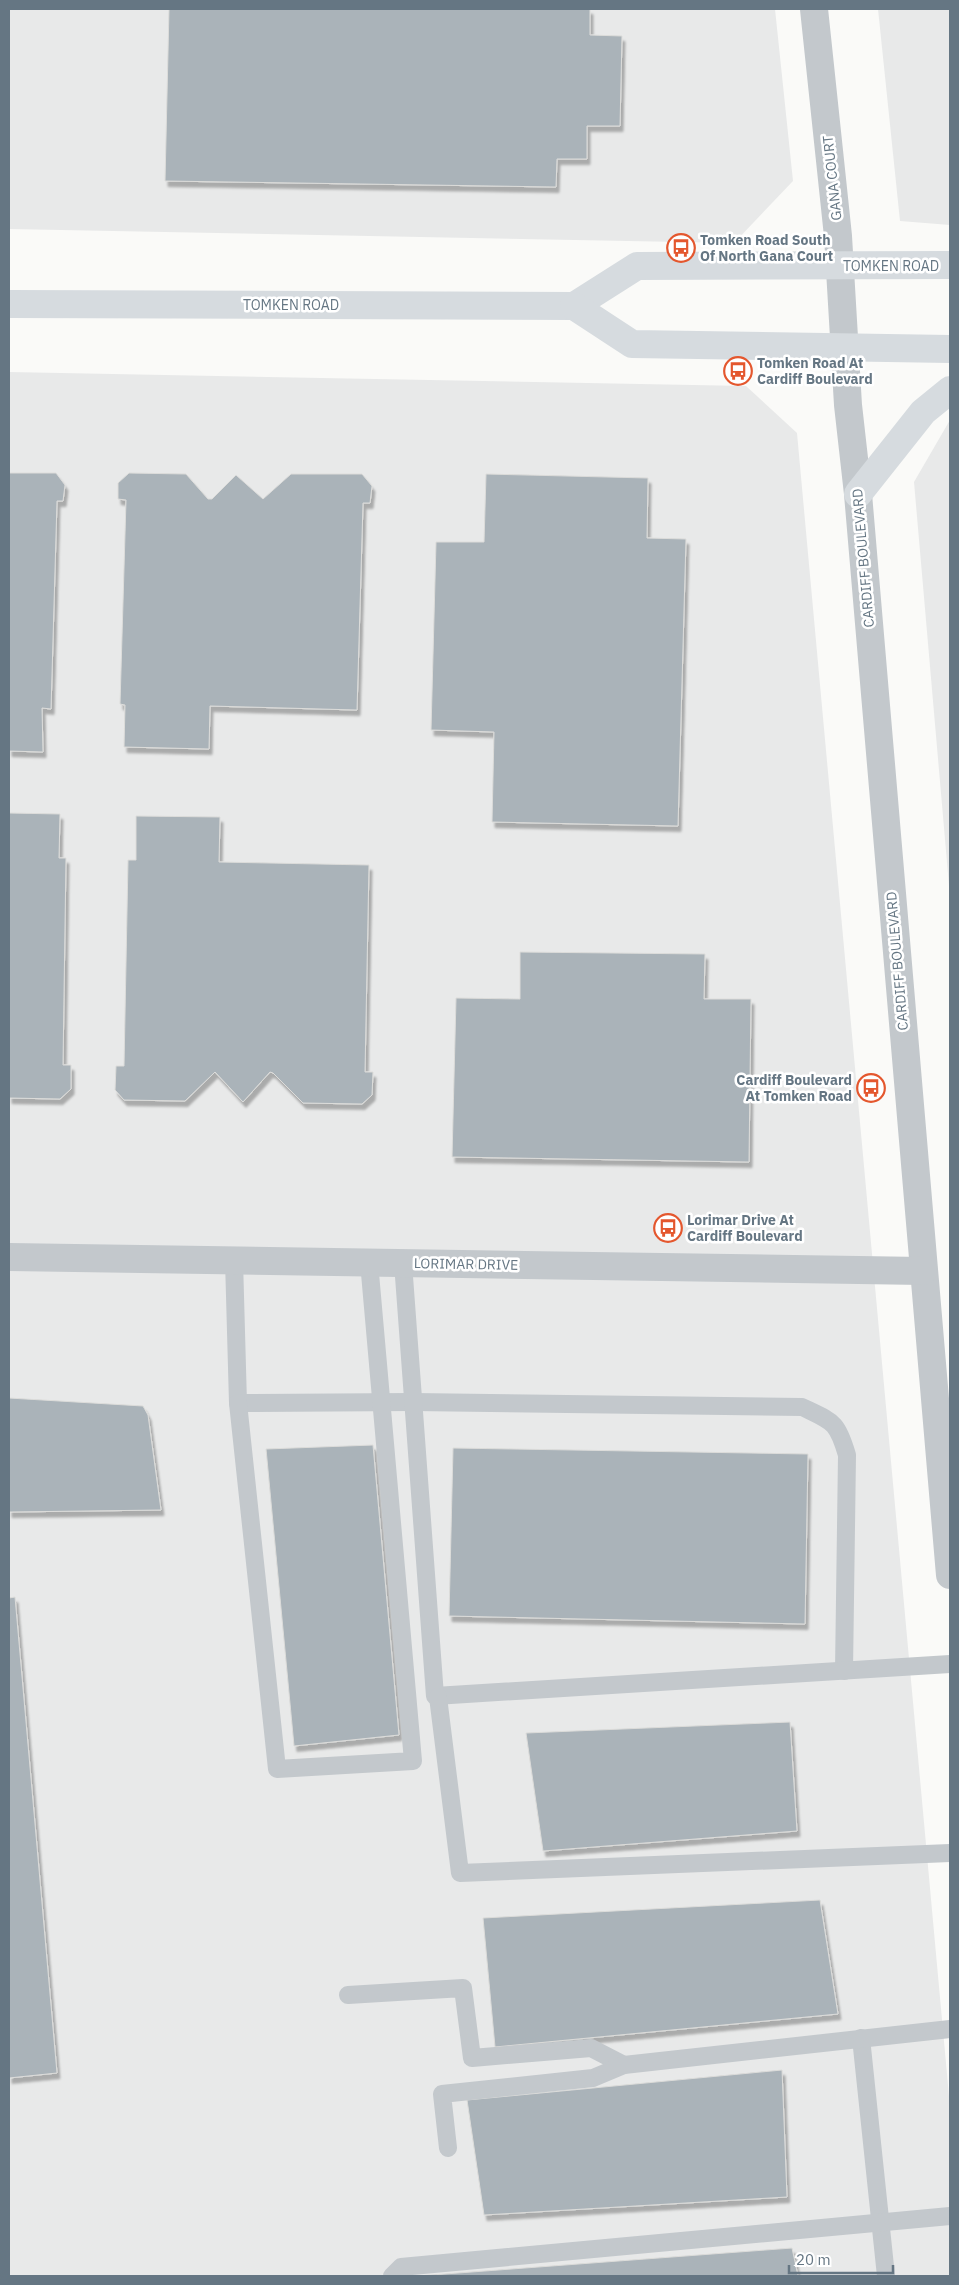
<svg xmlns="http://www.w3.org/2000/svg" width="959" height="2285" viewBox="0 0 959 2285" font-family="'IBM Plex Sans',sans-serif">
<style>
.built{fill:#e8e9e9}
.building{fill:#aab3b9;stroke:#dcdcda;filter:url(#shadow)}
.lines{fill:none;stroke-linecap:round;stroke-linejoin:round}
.lane{stroke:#c3c8cc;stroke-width:18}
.street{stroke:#c3c8cc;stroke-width:28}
.secondary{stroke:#d6dbdf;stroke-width:28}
.labels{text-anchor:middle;stroke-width:5;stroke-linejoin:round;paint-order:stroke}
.street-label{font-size:14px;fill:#657683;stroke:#fff}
.poi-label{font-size:14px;font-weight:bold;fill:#657683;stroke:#fff;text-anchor:start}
</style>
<defs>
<filter id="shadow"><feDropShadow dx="3" dy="5.5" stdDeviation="1" flood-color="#0004"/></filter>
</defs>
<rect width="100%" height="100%" fill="#fafaf8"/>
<!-- built -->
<g class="built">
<path d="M9,9h766l18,172 -59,62 -725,-14z"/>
<path d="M878,9h72v216l-50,-4z"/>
<path d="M9,372l737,14 51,47 153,1674v169h-941z"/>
<path d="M950,420v477l-36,-415z"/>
</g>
<!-- building -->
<g class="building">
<path d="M169,9h421v26l32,1 -2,90h-33v33h-30l-1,28 -391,-6z"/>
<path d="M9,473h47l9,12 -2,16h-6l-6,208 -9,-1 1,44 -34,-1z"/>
<path d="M129,473l57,1 22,25h4l24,-24 27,24 28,-25h71l10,12 -2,17h-7l-6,207 -147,-4 -1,43 -85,-2 1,-42 -5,-1 6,-204 -8,-1v-16z"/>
<path d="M486,474l162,4 -1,60 39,1 -8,287 -186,-4 2,-90 -63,-2 5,-188h48z"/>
<path d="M9,813l51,1 -1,44h7l-3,207h8v24l-11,10 -51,-1z"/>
<path d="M136,816l84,1 -1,45 150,3 -4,207h8l-1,23 -10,9 -59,-1 -30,-30 -3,-1 -27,30 -28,-30 -30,29 -61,-1 -9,-10 1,-24h8l4,-206h8z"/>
<path d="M520,952l185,2 -1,45h47l-2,163 -297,-5 4,-159 64,1z"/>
<path d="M9,1398l134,8 5,9 13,95 -152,2z"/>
<path d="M373,1445l26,290 -105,11 -28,-297z"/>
<path d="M453,1448l355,6 -3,170 -356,-8z"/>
<path d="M15,1597l42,476 -48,5v-480z"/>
<path d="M790,1722l7,109 -254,20 -17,-118z"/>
<path d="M820,1900l18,114 -343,33 -12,-129z"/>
<path d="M782,2070l5,127 -303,18 -17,-115z"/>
<path d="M792,2248l6,28h-380z"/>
</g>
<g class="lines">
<!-- lane -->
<g class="lane">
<path d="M234,1260l4,143 175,-1 389,5c31,15 35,14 45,48l-3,216"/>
<path d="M403,1263l32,433 515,-32"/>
<path d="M238,1403l39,366 136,-8 -44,-499"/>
<path d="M438,1697l22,176 490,-20"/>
<path d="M348,1995l115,-7 9,70 119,-10 33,17"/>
<path d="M861,2038l25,238"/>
<path d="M448,2148l-6,-54 151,-16 31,-13 326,-36"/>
<path d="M392,2276l9,-9 549,-51"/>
</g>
<!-- street -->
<g class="street">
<path d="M814,9l24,227 10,169 10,89 92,1081"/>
<path d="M9,1257l914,14"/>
</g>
<!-- secondary -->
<g class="secondary">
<path d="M9,304l565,2 63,-40 313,-1"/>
<path d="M574,306l58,38 318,5"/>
<path d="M858,494l65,-82 27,-22"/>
</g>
</g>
<!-- icons -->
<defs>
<symbol id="bus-ring" viewBox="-11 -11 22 22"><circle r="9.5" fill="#fff" stroke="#e4572e" stroke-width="1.5"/><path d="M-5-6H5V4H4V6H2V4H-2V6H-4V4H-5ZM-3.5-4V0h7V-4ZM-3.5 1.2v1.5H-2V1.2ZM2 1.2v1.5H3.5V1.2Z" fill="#e4572e"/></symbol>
</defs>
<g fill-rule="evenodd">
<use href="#bus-ring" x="665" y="232" width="32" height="32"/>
<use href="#bus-ring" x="722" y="355" width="32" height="32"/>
<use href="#bus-ring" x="855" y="1072" width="32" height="32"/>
<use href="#bus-ring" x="652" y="1212" width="32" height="32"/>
</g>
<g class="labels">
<!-- street labels -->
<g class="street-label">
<text transform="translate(832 178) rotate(-96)" y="5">GANA COURT</text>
<text x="891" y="271">TOMKEN ROAD</text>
<text x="291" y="310">TOMKEN ROAD</text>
<text transform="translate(863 558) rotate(-95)" y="5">CARDIFF BOULEVARD</text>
<text transform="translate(897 961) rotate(-95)" y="5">CARDIFF BOULEVARD</text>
<text transform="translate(466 1264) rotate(1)" y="5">LORIMAR DRIVE</text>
</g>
<!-- poi labels -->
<g class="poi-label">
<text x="700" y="245">Tomken Road South<tspan x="700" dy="16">Of North Gana Court</tspan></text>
<text x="757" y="368">Tomken Road At<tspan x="757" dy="16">Cardiff Boulevard</tspan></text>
<text x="852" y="1085" text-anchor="end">Cardiff Boulevard<tspan x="852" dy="16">At Tomken Road</tspan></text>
<text x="687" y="1225">Lorimar Drive At<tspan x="687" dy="16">Cardiff Boulevard</tspan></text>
</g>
</g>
<!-- border -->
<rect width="959" height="2285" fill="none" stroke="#657683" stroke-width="20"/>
<!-- scale -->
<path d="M789 2265v8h104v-8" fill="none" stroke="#657683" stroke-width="2.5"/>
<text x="796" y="2265" font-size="15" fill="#657683" stroke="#ffffff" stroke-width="4" paint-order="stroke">20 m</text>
</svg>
